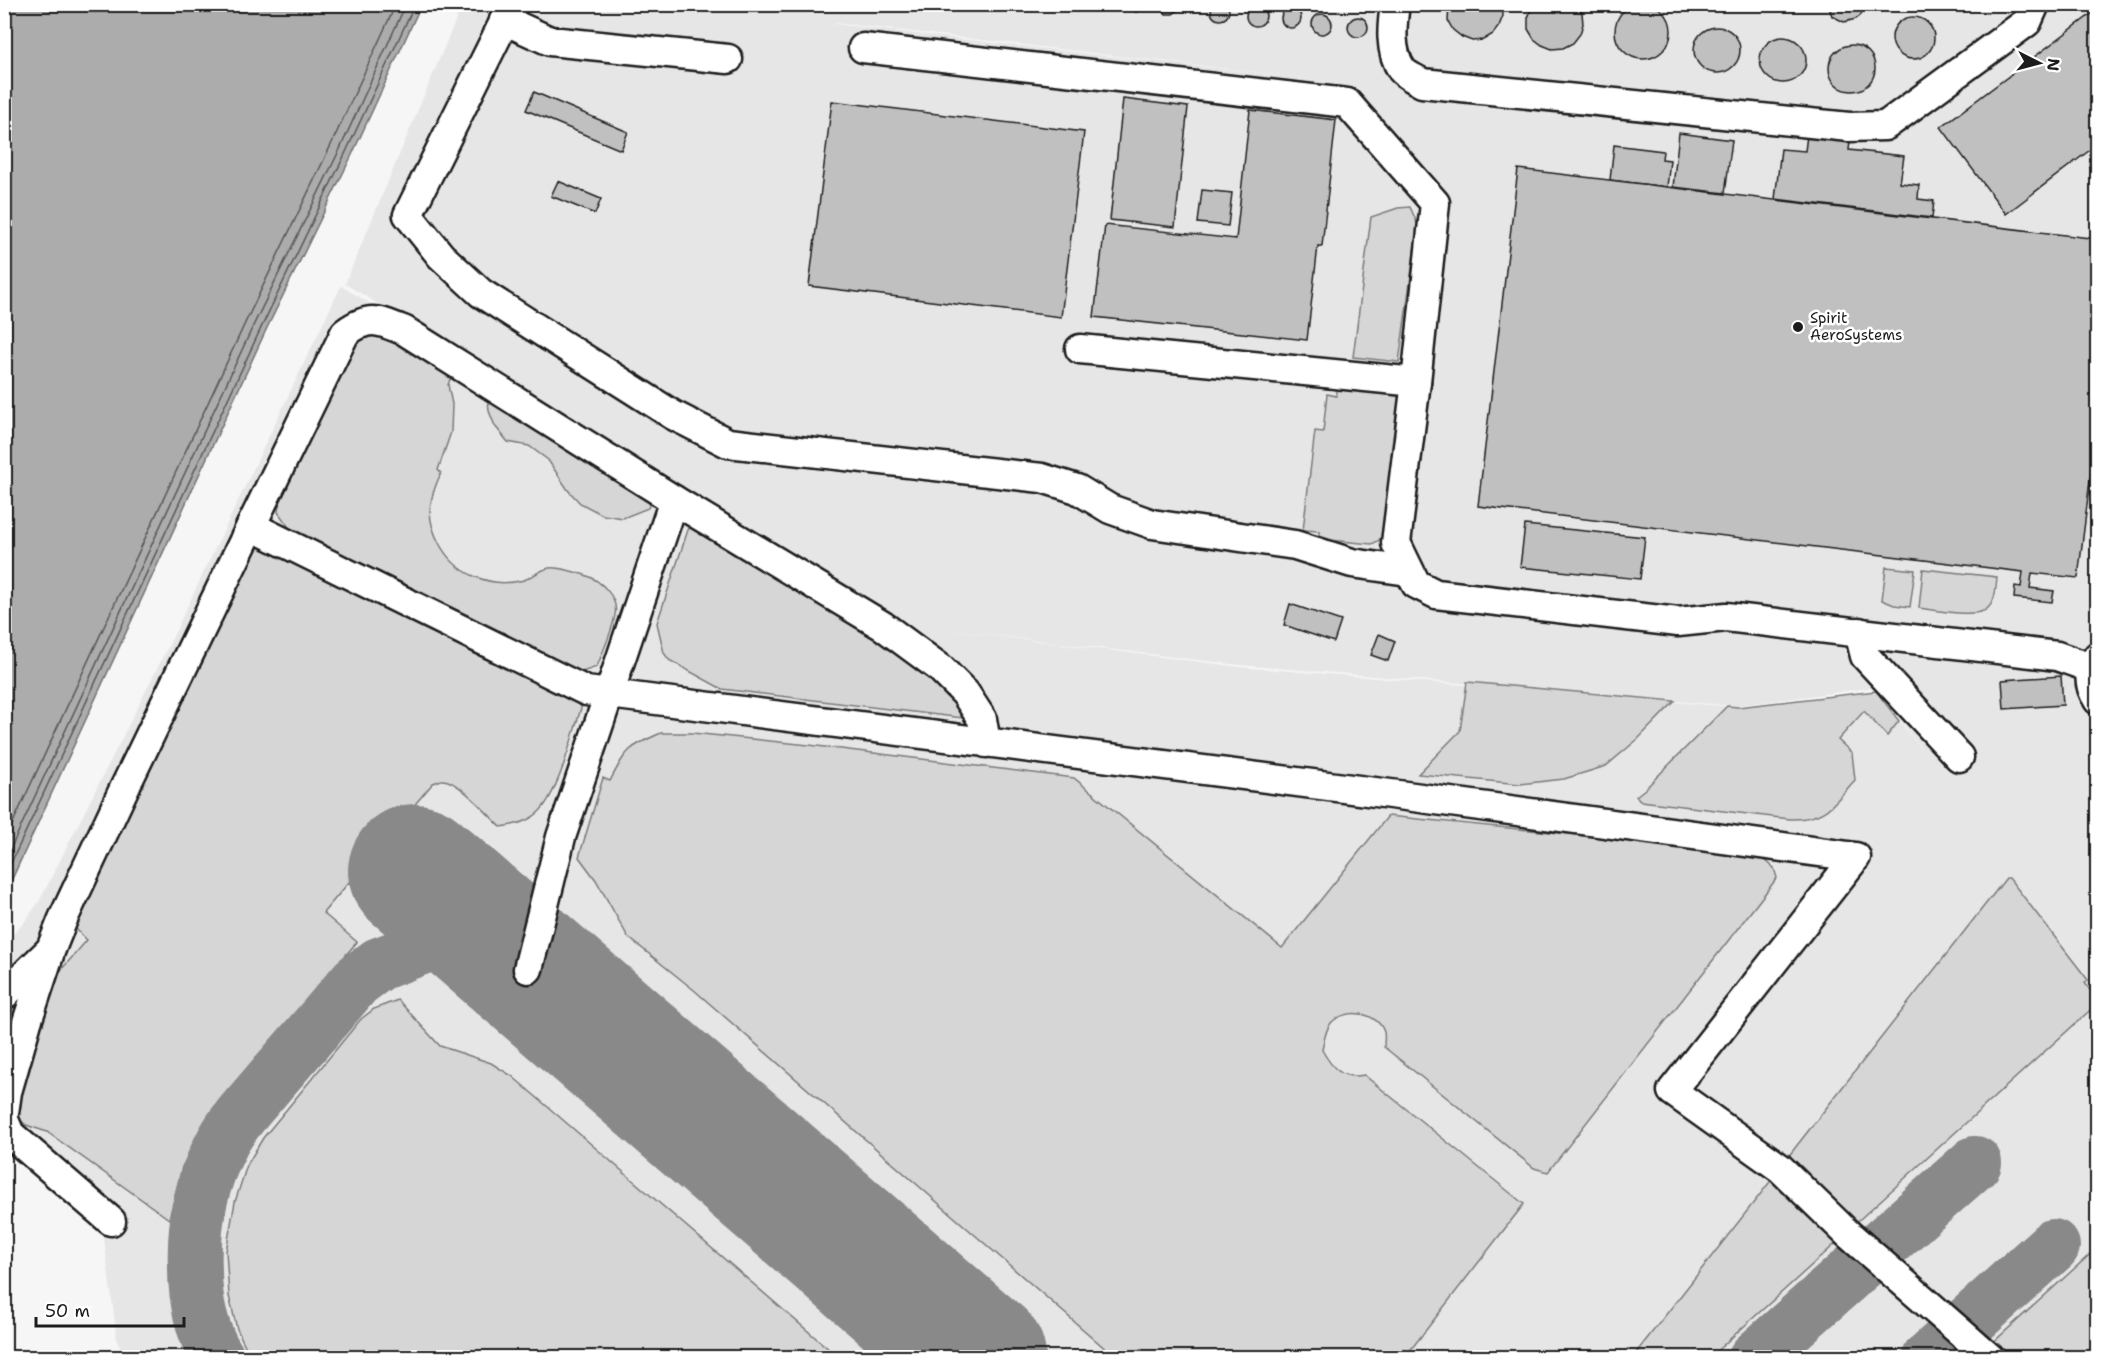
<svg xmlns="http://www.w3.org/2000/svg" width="2102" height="1362" viewBox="0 0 2102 1362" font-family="'Shantell Sans',sans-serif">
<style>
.built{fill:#e6e6e6;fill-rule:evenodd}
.green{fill:#d6d6d6;stroke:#797979;stroke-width:1.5}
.water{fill:#acacac;stroke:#727272;stroke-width:1.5}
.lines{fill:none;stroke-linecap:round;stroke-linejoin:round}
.shore{stroke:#565656;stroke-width:1.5}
.taxiway{stroke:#898989;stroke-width:54}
.runway{stroke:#898989;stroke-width:134}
.building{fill:#c0c0c0;stroke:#1c1c1c;stroke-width:1.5}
.minor-casing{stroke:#1c1c1c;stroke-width:33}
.minor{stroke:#fff;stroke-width:28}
.poi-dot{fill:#1c1c1c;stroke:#fff;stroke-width:2}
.labels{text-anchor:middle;stroke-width:5;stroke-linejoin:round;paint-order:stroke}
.poi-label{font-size:15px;fill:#1c1c1c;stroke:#fff;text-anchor:start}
</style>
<rect width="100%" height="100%" fill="#f6f6f6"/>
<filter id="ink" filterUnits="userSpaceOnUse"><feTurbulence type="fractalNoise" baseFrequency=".0167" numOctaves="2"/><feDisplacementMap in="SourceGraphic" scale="12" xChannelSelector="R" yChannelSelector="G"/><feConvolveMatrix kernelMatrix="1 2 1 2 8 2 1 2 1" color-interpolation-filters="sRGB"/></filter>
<g filter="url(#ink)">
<!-- built -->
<path class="built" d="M462,5h1635v1352h-1976l2,-1 -6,-17 -15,-116 -97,-80v-201l19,-19 16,-23 127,-251 174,-363 414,246 -410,-248zM835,24v-1l507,59 -329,-37zM911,625l328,40 496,41 141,-19 51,70 -51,-67 -141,17 -495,-40z"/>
<!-- green -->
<g class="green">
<path d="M1410,207l8,18 -19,137 -46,-5 18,-140 27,-9z"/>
<path d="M368,328l85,42 -5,15 4,19 -1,28 -13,38 3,3c-12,26 -16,43 -2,70 16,31 51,46 85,37 8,-3 16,-10 25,-12 9,-2 26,4 36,7 15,5 34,22 30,40 -3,18 -12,35 -18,52l-18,6 -286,-140 -15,-21 2,-19 74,-159z"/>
<path d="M487,388l167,106 -6,14 -25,10 -20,-3 -23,-12 -12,-13 -20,-30 -19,-14 -21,-4 -13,-16 -6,-15z"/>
<path d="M1336,388l60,4 3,6 -16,137 -5,6 -6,3 -53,-5v-8l-16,-1 12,-99 8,1 4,-38 9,2z"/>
<path d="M692,518l154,91 122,99 -5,10 -241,-29 -53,-29 -5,-7 -7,-30z"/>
<path d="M268,545l265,129 49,31c-9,28 -23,88 -43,107 -11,10 -24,13 -38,15 -12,-11 -43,-48 -59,-47 -1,0 -8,3 -9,3l-110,130 34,29 -138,159 -20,33 -17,33 -13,52 -122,-87 -21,-7 -10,-9 32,-131 39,-45 -14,-14 176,-375z"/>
<path d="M1886,567l29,3 -5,37 -16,-2 -12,-5z"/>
<path d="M1923,569l74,8c-1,10 -1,23 -9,31 -10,11 -54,2 -69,0z"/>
<path d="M1467,682l208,19 -37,38 -32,27 -42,13 -44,5 -102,-10 42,-43z"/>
<path d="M1876,691l23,30 -12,15 -23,-25 -26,29 14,13 3,27c-23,25 -29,40 -65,39l-149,-18 -5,-5 9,-7 82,-83 11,1z"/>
<path d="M661,733h31l117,12 265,33 208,170 106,-132 242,24 133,18 11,10 3,10 -229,294 -14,-4 -150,-121c0,-4 1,-11 0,-15 -7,-21 -39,-24 -53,-9 -6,7 -7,19 -9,27 10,18 20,30 42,25l160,129 -119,153 -289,1 -422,-368 -66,-53 -32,-57 -17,-23 24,-79 7,3c17,-32 17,-33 51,-48z"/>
<path d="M2006,878h3l79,102 -3,3 12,17v4l-248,225 -65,-67z"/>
<path d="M398,1000l42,46 51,17 21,13 326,281h-586l-3,-3 -12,-25 -8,-33 -3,-45 9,-49 12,-37 16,-27 98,-119 13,-10z"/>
<path d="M1776,1174l68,62 -134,121 -78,1z"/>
<path d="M2097,1248v109h-120z"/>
</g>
<!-- water -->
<path class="water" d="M5,4l416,1 -70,152 -85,173 -254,549 -7,8z"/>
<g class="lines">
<!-- shore -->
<g class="shore">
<path d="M4,842l242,-521 84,-174 66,-143"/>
<path d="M4,863l250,-539 85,-173 67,-147"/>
<path d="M4,878l257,-550 84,-174 70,-150"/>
</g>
<!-- taxiway -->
<g class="taxiway">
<path d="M886,1279l20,23 20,29 8,27"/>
<path d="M218,1358c-16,-24 -23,-59 -23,-88 -2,-43 5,-84 25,-123 12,-25 33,-45 50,-66 29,-33 58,-67 86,-100l23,-17 48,-18 32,-1 32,7 37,17"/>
<path d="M1755,1358l220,-195"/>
<path d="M1929,1358l124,-112"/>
</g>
<!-- runway -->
<path class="runway" d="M415,871l564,487"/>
</g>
<!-- building -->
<g class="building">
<circle cx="1220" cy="11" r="9"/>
<circle cx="1643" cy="31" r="28"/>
<path d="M1050,4h39l-10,6 -13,1z"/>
<path d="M1128,4h18l-3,6 -7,2 -6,-3z"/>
<path d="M1179,4l-1,6 -5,4h-7l-4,-6v-4z"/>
<path d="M1449,4h53l1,12 -4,10 -6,8 -10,6 -11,1 -10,-4 -9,-7 -5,-9z"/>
<path d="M1533,4h45l4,9 1,11 -3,10 -7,9 -10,5 -11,1 -10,-4 -8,-6 -6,-10v-11z"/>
<path d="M1828,4h37l-4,11 -5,4 -12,3 -12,-6z"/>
<circle cx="1256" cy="16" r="10"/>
<circle cx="1291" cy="18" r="10"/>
<path d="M2098,9v135l-92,70 -65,-87z"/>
<circle cx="1322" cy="24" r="10"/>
<circle cx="1358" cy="27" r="10"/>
<circle cx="1913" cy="38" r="21"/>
<circle cx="1717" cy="50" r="23"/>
<circle cx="1783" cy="60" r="23"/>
<circle cx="1852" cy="68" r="23"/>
<path d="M534,92l94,40 -7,18 -95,-40z"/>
<path d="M1123,99l65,8 -13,120 -65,-7z"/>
<path d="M832,101l252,31 -23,185 -252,-31z"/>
<path d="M1250,110l86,10 -14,126h-4l-11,94 -213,-23 11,-92 131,14z"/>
<path d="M1679,133l53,7 -7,53 -52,-6z"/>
<path d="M1807,135l43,6 -1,9 55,6 -4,27 19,2 -1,14 16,2 -2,17 -157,-19 6,-50 24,2z"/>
<path d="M1614,145l49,6 -1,8 8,1 -3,27 -57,-7z"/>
<path d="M1518,169l580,70v176l-20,163 -46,-5 -2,15 24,3 -2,11 -38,-4 1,-12 6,1 2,-15 -545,-66z"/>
<path d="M558,181l43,18 -6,15 -44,-18z"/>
<path d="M1202,190l30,3 -4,33 -30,-3z"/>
<path d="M1525,525l120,12 -5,42 -120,-12z"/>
<path d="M1290,604l51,17 -7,21 -50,-17z"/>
<path d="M1379,634l16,7 -7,20 -17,-6z"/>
<path d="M2061,676l2,29 -59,4 -2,-29z"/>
</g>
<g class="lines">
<defs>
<g id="minor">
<path d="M513,4l-105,211 33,41 40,37 192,122 55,28 314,35 35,11 33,20 42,15 143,21 57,18 56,8"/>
<path d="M1395,4c-3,21 -6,47 7,66 4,5 14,9 20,13l427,44 36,-1 142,-104 8,-18"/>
<path d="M504,20l46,21 178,18"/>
<path d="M863,48l484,55 88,100 -19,179 -20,161 20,41 20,10 242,28 48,-5 331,39 34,12"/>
<path d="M1080,349l336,33"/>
<path d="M1859,632l6,24 94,101"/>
<path d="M2098,656c-10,15 -10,29 0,44"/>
<path d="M986,743l-4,-24 -17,-26 -25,-25 -57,-42 -209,-126 -269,-169c-27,-11 -36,-16 -60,2l-94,193 335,165 820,105 450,61 -184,234 108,77 67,65 143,125"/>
<path d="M528,969l33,-132 113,-337"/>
<path d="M4,995l43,-42"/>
<path d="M4,1113l3,-21 20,-70 24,-73 12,-30 60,-128 128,-265"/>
<path d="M4,1120l6,14 101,87"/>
</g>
</defs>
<!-- minor casing -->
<use href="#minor" class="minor-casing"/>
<!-- minor -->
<use href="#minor" class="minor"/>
</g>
</g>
<!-- markers -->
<circle class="poi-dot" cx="1798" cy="327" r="6"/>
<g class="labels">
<!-- poi labels -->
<g class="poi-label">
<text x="1810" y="323">Spirit<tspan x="1810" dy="17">AeroSystems</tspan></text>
</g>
</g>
<!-- margin -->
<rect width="2102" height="1362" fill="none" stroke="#fff" stroke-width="24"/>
<rect x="12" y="12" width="2078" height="1338" fill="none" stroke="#1c1c1c" stroke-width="2" filter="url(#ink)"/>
<!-- north arrow -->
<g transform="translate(2039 63) rotate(96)" stroke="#ffffff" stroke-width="4.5" paint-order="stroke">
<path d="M0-4.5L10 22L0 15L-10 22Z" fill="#1c1c1c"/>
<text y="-9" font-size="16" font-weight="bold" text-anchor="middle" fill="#1c1c1c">N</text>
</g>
<!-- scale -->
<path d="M36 1317v9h148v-9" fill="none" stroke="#1c1c1c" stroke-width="3"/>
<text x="45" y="1317" font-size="18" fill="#1c1c1c" stroke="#ffffff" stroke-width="4.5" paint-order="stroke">50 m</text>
</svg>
